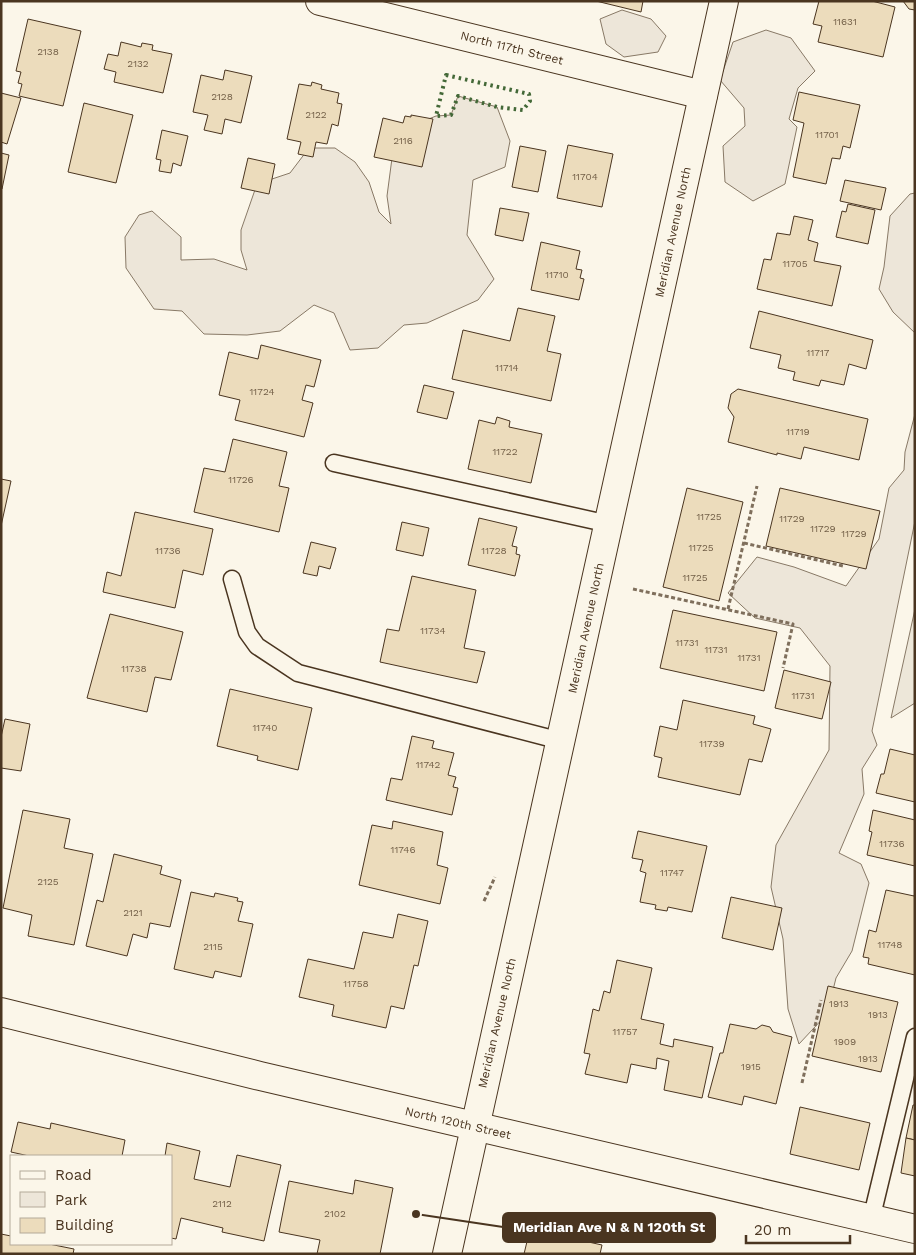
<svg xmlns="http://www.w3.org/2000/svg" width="916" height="1255" viewBox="0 0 916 1255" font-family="'Work Sans',sans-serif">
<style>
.green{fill:#ede6d9;stroke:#887966}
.parking{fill:#ede7d9;stroke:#887966}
.building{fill:#ecdcbc;stroke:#4a3520}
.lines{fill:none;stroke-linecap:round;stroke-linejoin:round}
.lane-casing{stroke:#4a3520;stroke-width:19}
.street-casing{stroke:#4a3520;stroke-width:30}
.secondary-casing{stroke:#4a3520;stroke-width:30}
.path{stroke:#7f6f5c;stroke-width:3;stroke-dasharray:4 2.5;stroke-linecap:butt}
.lane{stroke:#fbf6e9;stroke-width:16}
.street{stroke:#fbf6e9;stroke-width:28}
.secondary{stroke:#fbf6e9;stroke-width:28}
.hedge{stroke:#436837;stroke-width:4;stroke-dasharray:2.5 4;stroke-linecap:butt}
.labels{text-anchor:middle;stroke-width:4;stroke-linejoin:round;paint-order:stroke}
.number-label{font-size:10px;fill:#725f47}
.street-label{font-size:12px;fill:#4a3520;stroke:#fbf6e9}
.leader{fill:none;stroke:#4a3520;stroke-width:2}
.callout-dot{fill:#4a3520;stroke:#fbf6e9;stroke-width:2}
.callout{fill:#4a3520;stroke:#4a3520;stroke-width:2}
.callout-label{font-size:14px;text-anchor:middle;font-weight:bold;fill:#fff}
</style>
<rect width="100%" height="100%" fill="#fbf6e9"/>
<!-- green -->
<g class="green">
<path d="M622,10l29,9 15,17 -8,16 -34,5 -18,-13 -6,-25z"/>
<path d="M766,30l25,8 24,33 -17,17 -9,31 8,8 -12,57 -32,17 -28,-19 -2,-36 22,-20 -1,-18 -24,-28 13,-38z"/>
<path d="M458,96l39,11 13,34 -5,26 -32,13 -6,55 27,44 -16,21 -51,23 -23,2 -26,23 -28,2 -16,-37 -20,-8 -34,26 -33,4 -43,-1 -22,-23 -28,-2 -28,-41 -1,-31 14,-22 13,-4 29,26v23l33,-1 33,11 -6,-20v-20l16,-46 33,-11 19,-25h26l20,14 14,20 10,30 12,12 -4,-28 7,-53 15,-16 27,-11 15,-1z"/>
<path d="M915,193v140l-22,-21 -14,-23 5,-22 6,-51 20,-22z"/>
<path d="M915,414v107l-43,210 5,14 -15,24 2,25 -25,59 22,11 8,19 -17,68 -16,27 -9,36 -28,30 -11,-35 -5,-70 -12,-52 5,-42 53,-95 1,-84 -30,-38 -45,-10 -27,-25 29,-36 37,10 52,19 33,-47 10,-51 15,-18 1,-18z"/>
</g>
<!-- parking -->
<path class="parking" d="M915,609v94l-24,15z"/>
<!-- building -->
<g class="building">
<path d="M596,1h47l-2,11z"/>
<path d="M819,1h53l23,6 -12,50 -65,-15 4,-16 -9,-2z"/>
<path d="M903,1h12v9l-6,-1z"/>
<path d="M28,19l53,12 -18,75 -44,-10 3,-12 -4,-1 3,-11 -5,-1z"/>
<path d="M121,42l20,5 1,-4 11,2 -1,5 20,4 -9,39 -49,-11 2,-10 -12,-3 4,-15 10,2z"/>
<path d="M225,70l27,6 -11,47 -16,-4 -3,15 -18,-4 4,-15 -15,-3 8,-37 22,5z"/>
<path d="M312,82l10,3 -1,4 18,4 -2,10 5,1 -4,22 -6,-2 -5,20 -11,-2 -3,15 -15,-3 3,-12 -14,-3 12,-55 12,2z"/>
<path d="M799,92l61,13 -10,43 -7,-2 -3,13 -8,-1 -6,26 -33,-7 11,-54 -11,-3z"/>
<path d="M1,93l20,5 -14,46 -6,-2z"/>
<path d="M84,103l49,12 -17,68 -48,-11z"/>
<path d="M411,115l22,4 -11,48 -48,-10 9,-39 20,5 2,-7 6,1z"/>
<path d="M162,130l26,6 -7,30 -8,-3 -2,10 -12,-2 2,-11 -5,-1z"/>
<path d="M568,145l45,9 -11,53 -45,-9z"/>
<path d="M520,146l26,5 -8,41 -26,-5z"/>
<path d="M1,153l8,2 -7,34h-1z"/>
<path d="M248,158l27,6 -6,30 -28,-6z"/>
<path d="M845,180l41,8 -5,22 -41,-9z"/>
<path d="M848,204l27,6 -7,34 -32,-7 6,-26 4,1z"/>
<path d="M500,208l29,5 -6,28 -28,-6z"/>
<path d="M794,216l19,4 -5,20 10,3 -4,18 27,5 -9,40 -75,-17 7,-30 7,1 6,-27 13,2z"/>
<path d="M541,242l39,9 -4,18 6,1 -2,8 4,1 -5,21 -48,-10z"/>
<path d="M518,308l37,8 -8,35 14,3 -10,47 -99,-22 11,-49 47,11z"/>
<path d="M759,311l114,29 -7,29 -17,-5 -5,21 -23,-5 -2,6 -26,-6 2,-8 -17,-4 3,-13 -31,-7z"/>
<path d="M261,345l60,15 -7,27 -8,-2 -4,15 11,3 -9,34 -69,-17 5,-20 -21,-5 10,-43 29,7z"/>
<path d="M424,385l30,7 -7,27 -30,-7z"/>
<path d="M738,389l130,30 -9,41 -55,-13 -3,12 -24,-6v2l-49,-13 6,-25 -6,-9 3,-14z"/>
<path d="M497,417l13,4 -1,6 33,7 -11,49 -63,-14 11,-49 16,4z"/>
<path d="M233,439l54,13 -8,34 10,2 -10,44 -85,-20 10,-44 21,4z"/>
<path d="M1,479l10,2 -10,45z"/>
<path d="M687,488l56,14 -24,99 -56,-14z"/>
<path d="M780,488l100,23 -14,58 -100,-23z"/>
<path d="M135,512l78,17 -10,46 -20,-5 -8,38 -72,-16 4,-20 14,4z"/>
<path d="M479,518l38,9 -5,19 5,1 -1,7 4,1 -5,21 -47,-11z"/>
<path d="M402,522l27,6 -6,28 -27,-6z"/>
<path d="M311,542l25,6 -6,21 -11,-3 -2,10 -14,-3z"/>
<path d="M412,576l64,14 -12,58 21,4 -8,31 -97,-21 7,-33 12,2z"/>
<path d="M673,610l104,22 -13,59 -104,-23z"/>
<path d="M110,614l73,18 -12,48 -16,-3 -8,35 -60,-14z"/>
<path d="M784,670l47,12 -9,37 -47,-11z"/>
<path d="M230,689l82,19 -14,62 -41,-10 1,-4 -41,-10z"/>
<path d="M683,700l72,16 -2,8 18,5 -9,33 -13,-3 -9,36 -82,-18 4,-19 -8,-2 6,-30 17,4z"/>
<path d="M5,719l25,5 -9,47 -20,-3v-31z"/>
<path d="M412,736l22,5 -2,7 22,5 -6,22 8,2 -3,10 5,1 -6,27 -66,-15 5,-22 11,2z"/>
<path d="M890,749l25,6v47l-39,-9 5,-19h3z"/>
<path d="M23,810l47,9 -6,29 29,6 -19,91 -46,-9 4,-21 -29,-7z"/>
<path d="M873,810l42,10v46l-48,-11 5,-23 -3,-1z"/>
<path d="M393,821l50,11 -6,33 11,3 -8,36 -81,-19 13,-60 20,4z"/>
<path d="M638,831l69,15 -15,66 -24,-5 -1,4 -12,-2 1,-4 -16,-3 6,-29 -6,-2 3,-11 -11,-2z"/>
<path d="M114,854l48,12 -2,8 21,6 -11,47 -20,-4 -3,15 -14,-4 -6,22 -41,-10 11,-46 6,2z"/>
<path d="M886,890l28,6 1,-3v82l-47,-11 1,-6 -6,-1 6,-27 7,2z"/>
<path d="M191,892l23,5 1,-4 23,5 -1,3 6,1 -5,19 15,3 -12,53 -26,-6 -2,7 -39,-9z"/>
<path d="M731,897l51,11 -9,42 -51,-12z"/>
<path d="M398,914l30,7 -10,45 -4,-1 -10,44 -13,-3 -5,22 -54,-12 2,-11 -35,-8 9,-38 46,10 9,-37 30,6z"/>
<path d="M617,960l35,8 -11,51 23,5 -4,20 13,3 1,-8 39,8 -11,51 -38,-8 5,-29 -12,-3 -1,11 -25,-5 -4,19 -42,-9 5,-20 -6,-1 9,-44 6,2 5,-20 6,2z"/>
<path d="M828,986l70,16 -17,70 -69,-16z"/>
<path d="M730,1024l26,5 6,-4 8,2 3,5 19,5 -16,67 -32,-8 -2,9 -34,-8 12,-44h3z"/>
<path d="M913,1105h2v35l-9,-2z"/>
<path d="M800,1107l70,16 -11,47 -69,-16z"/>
<path d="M18,1122l32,7 1,-6 74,17 -3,16h-93l-18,-4z"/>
<path d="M906,1138l9,2v36l-14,-3z"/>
<path d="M167,1143l33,8 -6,28 36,8 7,-32 44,10 -17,76 -42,-9 1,-4 -42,-10 -5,21 -5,-1v-82h-6z"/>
<path d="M355,1180l38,8 -13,66h-63l3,-14 -41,-8 10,-51 64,13z"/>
<path d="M530,1229l72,16 -2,9h-76z"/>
<path d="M1,1234l10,2v8h38l25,5 -1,5h-72z"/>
</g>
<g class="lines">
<defs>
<g id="lane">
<path d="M334,463l275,61"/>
<path d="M232,579l15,53 10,14 41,27 263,68"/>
<path d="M871,1220l44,-183"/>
</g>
<g id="street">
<path d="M320,1l383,94"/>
<path d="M1,1012l259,64 655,153"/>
</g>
<path id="secondary" d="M447,1254l277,-1253"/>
</defs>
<!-- lane casing -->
<use href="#lane" class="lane-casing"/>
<!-- street casing -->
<use href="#street" class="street-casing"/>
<!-- secondary casing -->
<use href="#secondary" class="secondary-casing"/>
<!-- path -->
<g class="path">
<path d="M744,543l99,23"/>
<path d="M633,589l160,35 -10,44"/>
<path d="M728,609l29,-123"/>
<path d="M484,901l11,-24"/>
<path d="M802,1083l19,-83"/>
</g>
<!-- lane -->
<use href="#lane" class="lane"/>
<!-- street -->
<use href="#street" class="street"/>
<!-- secondary -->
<use href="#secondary" class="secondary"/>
<!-- hedge -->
<path class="hedge" d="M446,75l83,19 1,7 -7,9 -26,-3 -39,-11 -7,19 -15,1z"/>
</g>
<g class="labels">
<!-- number labels -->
<g class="number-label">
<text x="845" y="25">11631</text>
<text x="48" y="55">2138</text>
<text x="138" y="67">2132</text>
<text x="222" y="100">2128</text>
<text x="316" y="118">2122</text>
<text x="827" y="138">11701</text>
<text x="403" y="144">2116</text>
<text x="585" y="180">11704</text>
<text x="795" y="267">11705</text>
<text x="557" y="278">11710</text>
<text x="818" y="356">11717</text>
<text x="507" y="371">11714</text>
<text x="262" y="395">11724</text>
<text x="798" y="435">11719</text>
<text x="505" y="455">11722</text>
<text x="241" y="483">11726</text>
<text x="709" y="520">11725</text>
<text x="792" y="522">11729</text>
<text x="823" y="532">11729</text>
<text x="854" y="537">11729</text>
<text x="701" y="551">11725</text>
<text x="168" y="554">11736</text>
<text x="494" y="554">11728</text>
<text x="695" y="581">11725</text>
<text x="433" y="634">11734</text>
<text x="687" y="646">11731</text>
<text x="716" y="653">11731</text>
<text x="749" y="661">11731</text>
<text x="134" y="672">11738</text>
<text x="803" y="699">11731</text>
<text x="265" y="731">11740</text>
<text x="712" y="747">11739</text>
<text x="428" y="768">11742</text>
<text x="892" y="847">11736</text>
<text x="403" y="853">11746</text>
<text x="672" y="876">11747</text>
<text x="48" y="885">2125</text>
<text x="133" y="916">2121</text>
<text x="890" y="948">11748</text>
<text x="213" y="950">2115</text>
<text x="356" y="987">11758</text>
<text x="839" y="1007">1913</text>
<text x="878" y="1018">1913</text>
<text x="625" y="1035">11757</text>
<text x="845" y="1045">1909</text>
<text x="868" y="1062">1913</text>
<text x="751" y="1070">1915</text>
<text x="222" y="1207">2112</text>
<text x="335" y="1217">2102</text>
</g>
<!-- street labels -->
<g class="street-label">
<text transform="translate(512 48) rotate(14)" y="4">North 117th Street</text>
<text transform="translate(673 232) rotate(-78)" y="4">Meridian Avenue North</text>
<text transform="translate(586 628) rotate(-78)" y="4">Meridian Avenue North</text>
<text transform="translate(497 1023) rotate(-77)" y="4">Meridian Avenue North</text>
<text transform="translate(458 1123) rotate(13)" y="4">North 120th Street</text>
</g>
</g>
<!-- callouts -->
<path class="leader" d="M416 1214L503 1227"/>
<circle class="callout-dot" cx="416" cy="1214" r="5"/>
<rect class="callout" x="503" y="1213" width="212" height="29" rx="5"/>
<g class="callout-label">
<text x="609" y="1232">Meridian Ave N &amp; N 120th St</text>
</g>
<!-- border -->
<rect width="916" height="1255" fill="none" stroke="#4a3520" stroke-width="5"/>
<!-- legend -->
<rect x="10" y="1155" width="162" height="90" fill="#fbf6e9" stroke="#b4a999"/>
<rect x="20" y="1171" width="25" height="8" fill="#fbf6e9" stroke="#b4a999"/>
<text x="55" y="1180" font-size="15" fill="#4a3520">Road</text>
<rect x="20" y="1192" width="25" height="15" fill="#ede6d9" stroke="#b4a999"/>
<text x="55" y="1205" font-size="15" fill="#4a3520">Park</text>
<rect x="20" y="1218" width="25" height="15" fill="#ecdcbc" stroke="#b4a999"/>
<text x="55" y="1230" font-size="15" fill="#4a3520">Building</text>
<!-- scale -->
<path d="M746 1235v8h104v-8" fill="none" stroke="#4a3520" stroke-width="2.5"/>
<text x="754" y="1235" font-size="15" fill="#4a3520" stroke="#fbf6e9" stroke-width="4" paint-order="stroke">20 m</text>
</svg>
